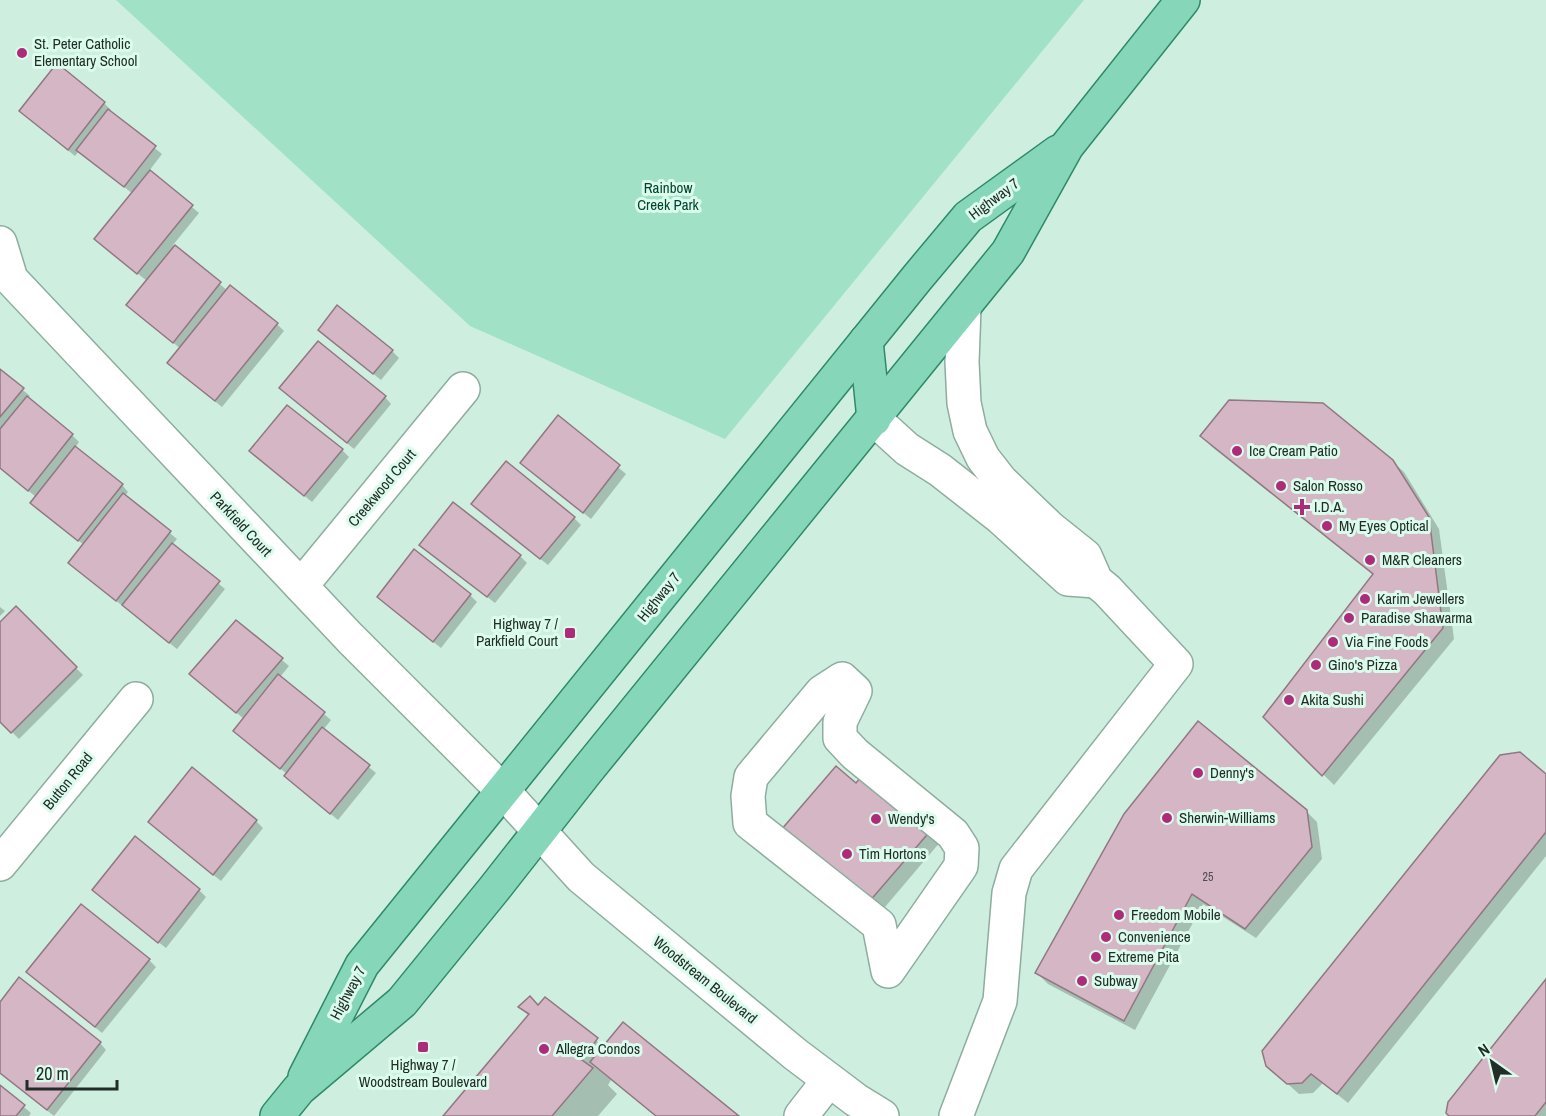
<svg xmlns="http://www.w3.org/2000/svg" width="1546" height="1116" viewBox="0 0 1546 1116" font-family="'Archivo Narrow',sans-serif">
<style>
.green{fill:#a1e2c6}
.shadow{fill:#0003}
.building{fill:#d4b6c4;stroke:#927783;stroke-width:1.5}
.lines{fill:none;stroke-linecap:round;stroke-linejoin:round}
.minor-casing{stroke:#8ead9f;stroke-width:36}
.major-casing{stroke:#2e8969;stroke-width:36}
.minor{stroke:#fff;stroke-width:33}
.major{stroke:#86d6ba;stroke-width:33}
.poi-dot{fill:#ad2c79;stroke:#dbfbec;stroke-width:2}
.labels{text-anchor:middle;stroke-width:6;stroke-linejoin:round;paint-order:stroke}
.number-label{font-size:12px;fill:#4e4f4f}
.poi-label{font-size:15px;fill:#212d28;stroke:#dbfbec;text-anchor:start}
.park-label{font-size:15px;fill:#00442f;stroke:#dbfbec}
.street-label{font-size:15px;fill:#212d28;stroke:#dbfbec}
</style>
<rect width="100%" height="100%" fill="#ceeedf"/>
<!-- green -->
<path class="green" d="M116,0h968l-359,439 -255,-113z"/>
<!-- shadow -->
<g class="shadow">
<path d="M104,103l7,7 -1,2 52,42 -13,17 50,42 -26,32 55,46 49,33 7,7 -62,76 -46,-37 5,-21 -46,-37 12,-31 -44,-35 30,-52 -54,-43 -4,5 -47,-38z"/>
<path d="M327,337l65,14 7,7 -18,22z"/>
<path d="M0,371l30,25 -3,3 45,36 7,7 -4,6 47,37 6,7 -3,4 52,43 -5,6 53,44 -48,60 -100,-79 7,-25 -45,-36 -3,-12 -36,-29z"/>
<path d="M288,395l97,2 6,7 -37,45z"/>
<path d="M558,417l68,57 -35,45 -62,-50z"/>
<path d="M1202,436l190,25 12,11 35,57 15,110 -120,146 -69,-68 109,-142 -162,-128z"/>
<path d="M342,450l7,7 -37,45 -54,-44z"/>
<path d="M480,511l94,7 7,7 -33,40z"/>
<path d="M428,551l92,5 7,7 -32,40z"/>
<path d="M470,595l7,7 -36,46 -55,-44z"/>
<path d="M0,607l5,4 -5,5z"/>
<path d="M16,608l67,67 -64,64 -19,-19v-96z"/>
<path d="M237,622l52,44 -9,11 51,43 -8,10 53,43 -38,47 -45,-37 -7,-7 1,-2 -45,-37 2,-18 -46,-38z"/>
<path d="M1546,775v81l-198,247 -25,-20 -10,10 -14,1 -20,-18z"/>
<path d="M856,786l85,55 -67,79z"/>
<path d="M1306,811l11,11 5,37 -66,79 -53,-34 -68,126 -87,-46 -11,-11z"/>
<path d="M256,821l7,7 -42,53 -65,-52z"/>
<path d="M199,890l7,7 -40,51 -65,-51z"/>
<path d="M149,960l7,7 -54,66 -74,-61z"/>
<path d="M1546,981v135h-95z"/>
<path d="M545,999l59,48 132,69h-80l-45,-36 -3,5 9,9 -19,22h-153l84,-100 -9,-9h19z"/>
<path d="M0,1004l100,39 6,7 -52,66 -54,-43z"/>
<path d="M0,1087l31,26 -2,3h-29z"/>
</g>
<!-- building -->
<g class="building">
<path d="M57,63l48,39 -37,48 -49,-39z"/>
<path d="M108,109l48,37 -32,41 -48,-37z"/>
<path d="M150,170l43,35 -56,69 -43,-35z"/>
<path d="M175,245l46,37 -48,61 -47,-38z"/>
<path d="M230,285l48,38 -63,78 -48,-38z"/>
<path d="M337,305l56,45 -20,24 -55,-44z"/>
<path d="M318,341l68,55 -39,47 -68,-55z"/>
<path d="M0,369l24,19 -24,29z"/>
<path d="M27,396l46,38 -45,57 -28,-23v-39z"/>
<path d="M1229,400l94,3 70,57 36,57 14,111 -121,148 -59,-59 110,-143 -173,-138z"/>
<path d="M287,405l56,44 -39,47 -55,-45z"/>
<path d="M558,415l62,50 -37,48 -63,-50z"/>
<path d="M75,446l48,38 -45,57 -48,-38z"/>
<path d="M506,461l69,56 -35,42 -69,-55z"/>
<path d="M123,493l48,38 -55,70 -48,-38z"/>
<path d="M453,502l68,53 -34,42 -68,-52z"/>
<path d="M172,543l48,38 -51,62 -47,-38z"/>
<path d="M414,549l57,45 -38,48 -56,-45z"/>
<path d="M16,606l61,61 -66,66 -11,-11v-100z"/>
<path d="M236,620l47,38 -47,55 -47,-39z"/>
<path d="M278,674l47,38 -45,57 -47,-38z"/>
<path d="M1198,721l109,89 5,37 -67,82 -53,-35 -68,127 -89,-48 89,-159z"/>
<path d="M322,727l48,38 -40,49 -46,-38z"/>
<path d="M1520,752l26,22v58l-209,262 -26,-20 -9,9 -15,1 -21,-18 -4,-15 238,-296z"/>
<path d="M836,766l20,17 9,-11 67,57 -70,81 -81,-80z"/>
<path d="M192,767l65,53 -44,55 -65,-53z"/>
<path d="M135,836l65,53 -42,54 -66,-53z"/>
<path d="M81,904l69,55 -55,68 -69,-55z"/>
<path d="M19,977l82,65 -54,68 -47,-37v-71z"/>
<path d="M1546,979v123l-11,14h-86l-3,-3 2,-11z"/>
<path d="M530,996l8,9 7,-8 53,41 -16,22 11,8 -41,48h-109l86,-102 -11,-7z"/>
<path d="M623,1022l116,94h-83l-66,-54z"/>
<path d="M0,1085l25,20 -9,11h-16z"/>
</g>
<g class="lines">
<defs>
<g id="minor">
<path d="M0,243l11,36 339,359 153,153 78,86 214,177 61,46 26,16"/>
<path d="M874,419l33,30 33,21 60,47 68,62 28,2"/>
<path d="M301,586l162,-197"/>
<path d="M842,679l13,12 -15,31v16l15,16 98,80 9,14 -1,18 -73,105 -9,-46 -129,-102 -2,-27 3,-19 71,-85z"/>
<path d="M0,864l136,-165"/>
<path d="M801,1116l28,-36"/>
<path d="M956,1116l44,-115 9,-108 7,-24 160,-205 -69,-74 -11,-9 -11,-25 -35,-28 -49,-47 -18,-23 -13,-27 -6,-28 -2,-41 2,-54"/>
</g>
<g id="major">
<path d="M866,341l8,78"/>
<path d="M305,1077l57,-112 555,-687 51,-61 90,-65"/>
<path d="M277,1116l22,-27 103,-87 92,-113 91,-116 423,-521 59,-106 116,-146"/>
</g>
</defs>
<!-- minor casing -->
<use href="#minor" class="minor-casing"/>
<!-- major casing -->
<use href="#major" class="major-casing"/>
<!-- minor -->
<use href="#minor" class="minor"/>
<!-- major -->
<use href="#major" class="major"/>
</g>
<!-- markers -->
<g class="poi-dot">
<circle cx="22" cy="53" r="6"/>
<circle cx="1237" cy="451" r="6"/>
<circle cx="1281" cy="486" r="6"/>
<path d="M1299 498h6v6h6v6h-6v6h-6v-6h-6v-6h6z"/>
<circle cx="1327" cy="526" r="6"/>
<circle cx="1370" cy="560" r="6"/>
<circle cx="1365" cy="599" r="6"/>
<circle cx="1349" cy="618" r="6"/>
<rect x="564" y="627" width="12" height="12" rx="3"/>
<circle cx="1333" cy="642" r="6"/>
<circle cx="1316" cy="665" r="6"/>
<circle cx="1289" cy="700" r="6"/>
<circle cx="1198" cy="773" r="6"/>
<circle cx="1167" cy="818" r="6"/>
<circle cx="876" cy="819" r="6"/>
<circle cx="847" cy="854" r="6"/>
<circle cx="1119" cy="915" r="6"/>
<circle cx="1106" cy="937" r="6"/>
<circle cx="1096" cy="957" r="6"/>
<circle cx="1082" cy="981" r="6"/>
<rect x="417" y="1041" width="12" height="12" rx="3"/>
<circle cx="544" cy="1049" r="6"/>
</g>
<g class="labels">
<!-- number labels -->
<g class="number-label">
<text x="1208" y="881">25</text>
</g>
<!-- poi labels -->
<g class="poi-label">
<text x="34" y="49">St. Peter Catholic<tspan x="34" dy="17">Elementary School</tspan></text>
<text x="1249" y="456">Ice Cream Patio</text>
<text x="1293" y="491">Salon Rosso</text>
<text x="1314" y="512">I.D.A.</text>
<text x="1339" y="531">My Eyes Optical</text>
<text x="1382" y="565">M&amp;R Cleaners</text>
<text x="1377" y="604">Karim Jewellers</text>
<text x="1361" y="623">Paradise Shawarma</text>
<text x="558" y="629" text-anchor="end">Highway 7 /<tspan x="558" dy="17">Parkfield Court</tspan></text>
<text x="1345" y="647">Via Fine Foods</text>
<text x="1328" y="670">Gino's Pizza</text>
<text x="1301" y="705">Akita Sushi</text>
<text x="1210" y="778">Denny's</text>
<text x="1179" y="823">Sherwin-Williams</text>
<text x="888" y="824">Wendy's</text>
<text x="859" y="859">Tim Hortons</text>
<text x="1131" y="920">Freedom Mobile</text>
<text x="1118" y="942">Convenience</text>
<text x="1108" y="962">Extreme Pita</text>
<text x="1094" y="986">Subway</text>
<text x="556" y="1054">Allegra Condos</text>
<text x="423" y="1070" text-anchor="middle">Highway 7 /<tspan x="423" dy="17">Woodstream Boulevard</tspan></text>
</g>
<!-- park labels -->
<g class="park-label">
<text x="668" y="193">Rainbow<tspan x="668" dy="17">Creek Park</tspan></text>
</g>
<!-- street labels -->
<g class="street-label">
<text transform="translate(994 199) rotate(-37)" y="5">Highway 7</text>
<text transform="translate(382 488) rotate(-50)" y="5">Creekwood Court</text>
<text transform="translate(241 524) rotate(47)" y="5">Parkfield Court</text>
<text transform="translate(659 597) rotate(-51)" y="5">Highway 7</text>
<text transform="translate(68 781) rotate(-51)" y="5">Button Road</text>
<text transform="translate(705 980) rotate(39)" y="5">Woodstream Boulevard</text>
<text transform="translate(348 993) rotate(-62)" y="5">Highway 7</text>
</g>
</g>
<!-- north arrow -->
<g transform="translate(1492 1062) rotate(326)" stroke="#dbfbec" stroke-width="4.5" paint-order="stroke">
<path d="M0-4.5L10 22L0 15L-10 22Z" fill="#212d28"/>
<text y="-9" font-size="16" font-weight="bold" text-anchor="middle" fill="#212d28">N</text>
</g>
<!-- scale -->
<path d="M27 1080v9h90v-9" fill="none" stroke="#212d28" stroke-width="3"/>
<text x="36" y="1080" font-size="18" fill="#212d28" stroke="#dbfbec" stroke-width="4.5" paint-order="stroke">20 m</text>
</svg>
